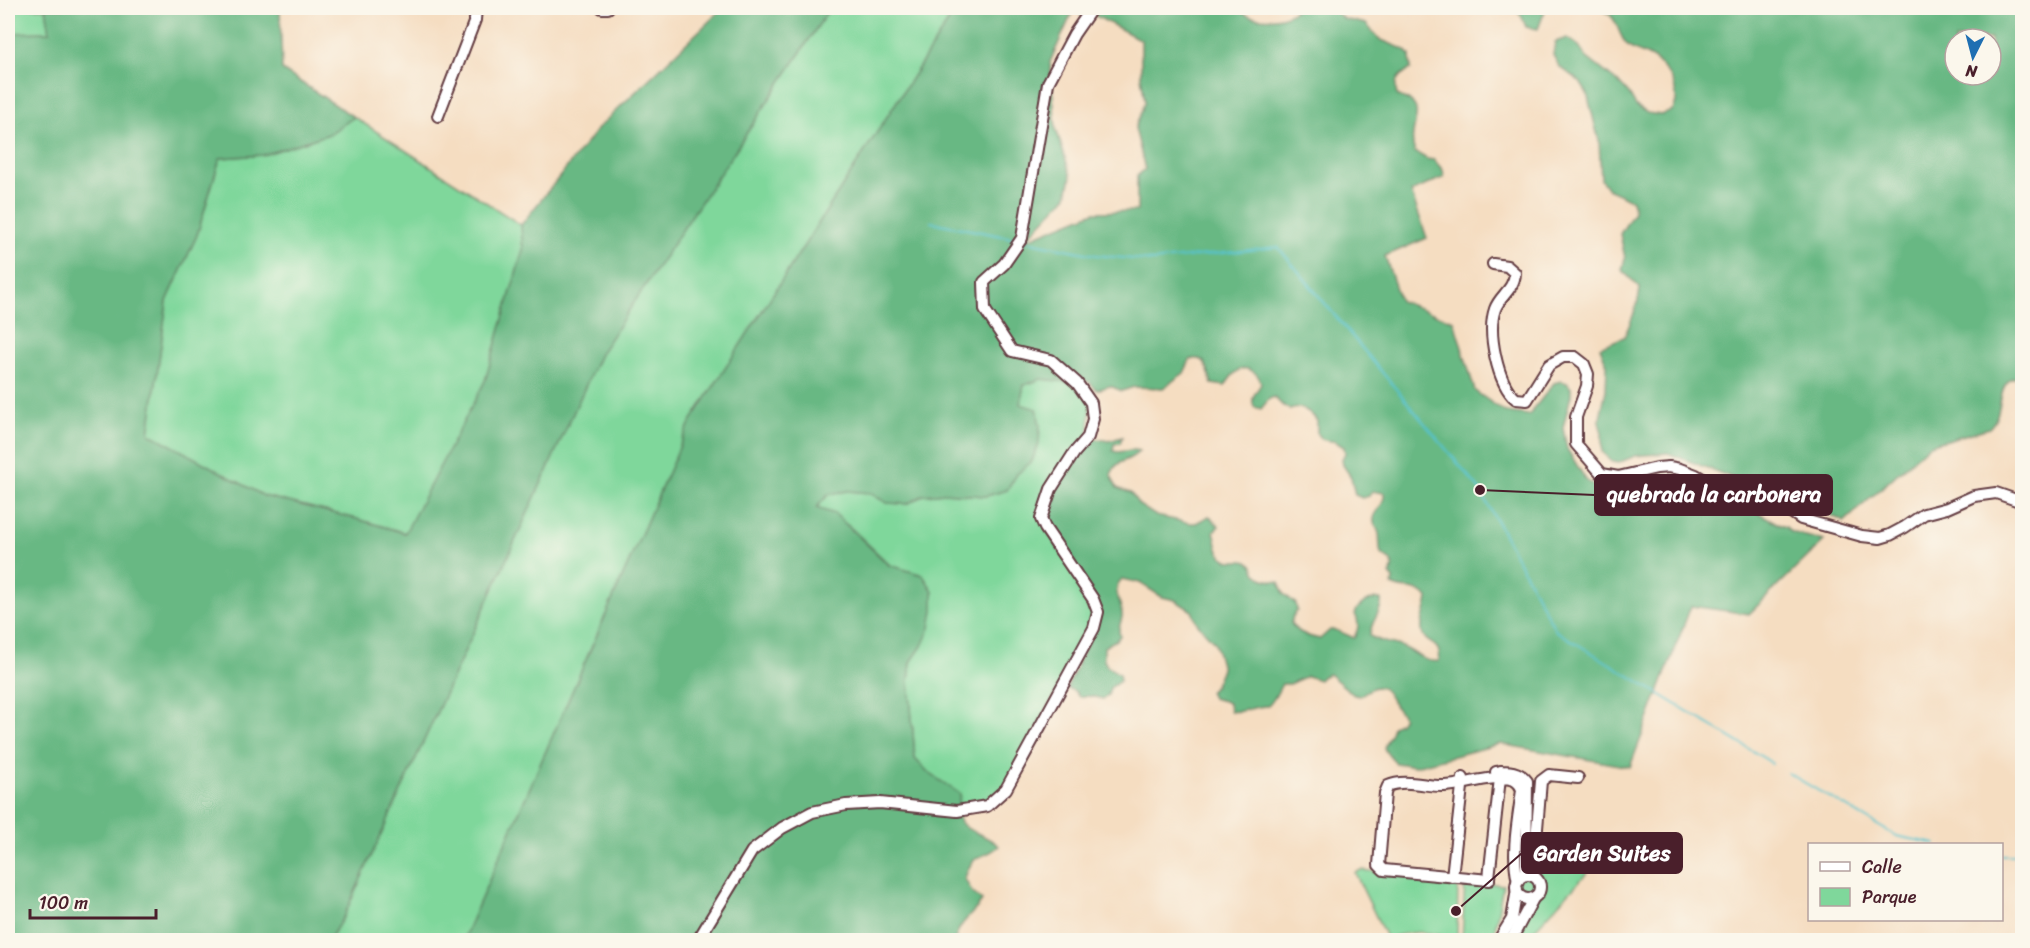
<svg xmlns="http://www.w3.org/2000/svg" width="2030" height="948" viewBox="0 0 2030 948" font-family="Sriracha,sans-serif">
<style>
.green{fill:#7fd79b;stroke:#647b63;stroke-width:1.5}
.forest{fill:#67b883;stroke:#586c57;stroke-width:1.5;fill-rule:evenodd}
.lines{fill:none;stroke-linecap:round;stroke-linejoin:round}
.stream{stroke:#56c3cd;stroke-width:2}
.minor-casing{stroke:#643c42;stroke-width:14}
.minor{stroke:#fff;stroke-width:10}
.leader{fill:none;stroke:#4a1f2b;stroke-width:2}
.callout-dot{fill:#4a1f2b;stroke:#fbf7ec;stroke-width:2}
.callout{fill:#4a1f2b;stroke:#4a1f2b;stroke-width:2}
.callout-label{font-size:22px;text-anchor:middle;font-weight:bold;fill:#fff}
</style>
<rect width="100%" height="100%" fill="#fbf7ec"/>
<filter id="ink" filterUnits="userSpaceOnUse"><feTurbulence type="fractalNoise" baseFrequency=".0167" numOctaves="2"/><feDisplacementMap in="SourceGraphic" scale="12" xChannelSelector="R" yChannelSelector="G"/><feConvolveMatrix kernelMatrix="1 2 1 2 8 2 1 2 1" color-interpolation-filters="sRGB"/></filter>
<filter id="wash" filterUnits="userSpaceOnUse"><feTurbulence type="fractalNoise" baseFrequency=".008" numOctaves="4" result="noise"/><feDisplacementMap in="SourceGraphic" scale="24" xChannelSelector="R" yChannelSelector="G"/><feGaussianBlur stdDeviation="1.35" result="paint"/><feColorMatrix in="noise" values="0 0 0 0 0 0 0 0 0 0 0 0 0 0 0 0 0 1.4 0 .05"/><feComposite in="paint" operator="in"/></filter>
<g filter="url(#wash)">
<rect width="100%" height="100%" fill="#f5ddc1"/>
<!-- green -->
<g class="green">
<path d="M8,8h38l4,24 -42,1z"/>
<path d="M830,8h127l-267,415 -227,517h-134l15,-24 257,-564z"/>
<path d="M354,117l167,108 2,25 -38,131 -79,152 -49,-14 -93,-23 -115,-62 18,-133 30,-66 23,-77 43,-3 66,-21z"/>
<path d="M1041,379l36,4 14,20 -3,34 10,175 -92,177 -19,17 -30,5 3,-17 -31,-21 -14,-14 -6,-78 2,-19 11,-16 -16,-76 -16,-5 -41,-39 -34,-18 14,-14 19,-3 22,2 17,10 20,1 17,-9 20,-2 42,3 21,-6 10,-16 15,-13 -12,-57 4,-19z"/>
<path d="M1557,851l31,21 -63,68h-24l10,-55z"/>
<path d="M1361,870l97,11 -1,59c-8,0 -11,-3 -18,-5 -18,-5 -35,-3 -52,4l-32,-66z"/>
<path d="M1465,881l38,4 -10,55h-31z"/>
</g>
<!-- forest -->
<g class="forest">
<path d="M46,8h234l2,62 72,47 -25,17 -66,21 -43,3 -23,77 -30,66 -18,132 115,63 93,23 48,14 80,-152 38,-131 -2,-25 78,-98 124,-119h107l-229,344 -257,564 -15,24h-321v-907l42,-1z"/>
<path d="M957,8h135l-7,11 -11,-10 -24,53 6,67 15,47 -4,20 -42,44 69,-28 43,-1v-35l8,-7 -10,-41 10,-26 -4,-26v-36l-49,-26 4,-6h141c13,14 48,14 60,0h38l4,7 5,4 22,5 13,15 27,11 4,5 1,14c-12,6 -18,11 -14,26 5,3 13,4 17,10 8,10 -7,30 1,47l12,7 7,1 9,10 1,7 -33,15 16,46 -42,18 15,45 54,20 21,70 30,21 24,3 25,-32 7,-2 6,2 4,5v7l-8,33 4,21 19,31 12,9 6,2 7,-1 7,3 22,-4 11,-8 27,1 64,26 14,3 24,14 6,2 5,5 33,9 -75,73 -58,-8 -61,161 -130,-23 -85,22 -19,-3 -12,-14c1,-9 8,-14 9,-23l6,-3 4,-6c-2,-6 -6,-7 -9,-12 -9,-20 -16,-24 -34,-9l-6,-1 -25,-21 -6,2 -4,4 -12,-4 -18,8h-7c-4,7 -8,17 -14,22 -13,-1 -25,8 -38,5l-1,-7 -5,-3 -12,-3 -3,-6 5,-5 8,-18 -7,-26 -18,-20 -5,-12 -17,-11 -13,-3 -22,-14 -18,-4c-3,3 -5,5 -5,9 -2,8 6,19 5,29 -1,7 -5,10 -2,19l-4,4 -12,7v13l3,6 12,8 1,7 -10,7 -2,7 -5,4 -12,-3 -12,1 -4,-6 -8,-3 27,-60 4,-16 -53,-84 6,-39 37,-52 21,4 13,-4 -2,6 -6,1 -1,7c10,3 17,-4 26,0 -9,12 -22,6 -28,24l6,13 14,5 8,12 17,11 34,7h6l13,-7 10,10 -5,5c4,14 2,31 22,30 5,0 10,-1 14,2 5,4 2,2 5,8 5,10 15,9 24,11l5,12 12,10 1,7 -4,5 -2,7c6,10 18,14 29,16l10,-9h6l18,8c4,-8 6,-15 1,-24 4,-11 14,-15 26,-15 2,13 -11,21 -11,37 13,8 22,6 33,11 14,6 20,16 36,14 4,-20 -15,-15 -17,-30 -2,-10 5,-22 6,-33 -17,-15 -21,-5 -36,-13l1,-6 -3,-5 3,-7 -2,-6 -10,-7c-2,-7 -1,-14 -2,-20 -1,-7 -8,-11 -4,-19 4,-8 10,-12 9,-22l-12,-2 -3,5 -7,2 -7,-3 -4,-18 -8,-12 -1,-6 3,-6 -1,-6c-4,-2 -8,-6 -12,-6 -8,-1 -10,0 -15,-7v-13c-6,-9 -17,-17 -27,-12l-6,-2 -10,-10 -5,2 -8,10 -7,-2c-4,-10 2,-14 7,-23 -1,-9 -12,-19 -22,-14 -6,3 -11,11 -14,16l-13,-2c-5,-12 -3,-30 -22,-24l-6,13 -21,15 -29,-1 -12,4 -12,-5 -13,4 -9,-9 -11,2 -36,-4 -17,6 -4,19 17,5 3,17 -1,18 -7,17 -15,13 -10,16 -21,6 -42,-3 -20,2 -17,9 -20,-1 -17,-10 -22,-2 -19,3 -13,14 19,6 54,51 34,10 10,16v19l-3,18 -8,18 -11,16 -2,19 6,78 14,14 31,21c-9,43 15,31 39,52 -17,15 -27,5 -34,33l7,13 10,9c-9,14 -24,22 -27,39h-492l227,-517z"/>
<path d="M1514,8h32l-8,21 -12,-2 -5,-12z"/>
<path d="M1595,8h427v373l-8,-4c-19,9 -9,37 -25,51l-60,17 -85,77 -15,-8 -23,-8 -37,-20 -20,-6 -13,-1 -68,-26 -33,3 -17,7 -6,-1 -10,-10v-19l-3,-11 7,-32 1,-25 -7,-18 24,-10c7,-15 15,-34 16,-49l-18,-18 3,-12 -5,-24 14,-22 -2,-12 -23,-10 -8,-10 -2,-39 -12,-48 -7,-11 -21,-16 -6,-11 2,-13 12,-4 12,8 7,11 33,26 10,11 7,12 11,7 14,2 12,-4c1,-4 4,-9 3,-14 0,-15 -14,-35 -28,-41 -7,-4 -16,-5 -21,-11 -13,-16 -6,-30 -32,-37zM1955,39h36v36h-36z"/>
</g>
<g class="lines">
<!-- stream -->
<g class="stream">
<path d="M931,222l86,17"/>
<path d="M1025,241l71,14 56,6 126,-14 202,243 76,141 216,132"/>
<path d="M1788,773l108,63 40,8"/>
<path d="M2002,855h20"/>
</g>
</g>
</g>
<g filter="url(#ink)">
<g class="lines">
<defs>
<g id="minor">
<path d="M602,8h6"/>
<path d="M438,116l37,-96 1,-12"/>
<path d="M1493,264l14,2 8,7c-1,17 -15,22 -20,36 -8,23 2,74 21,90l11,1 22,-35 14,-8h12l9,7 4,10 -1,12 -11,31v27l26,30 16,3 39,-9 12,-1 11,2 16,6 19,11 24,9 39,8 23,16 61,17 18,2 10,-3 15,-8 19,-13 23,-6 27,-12 22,-3 26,9"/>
<path d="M1501,771l-1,7 -11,100v2l-105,-10 -5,-5 6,-72 3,-7c17,-8 39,1 56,0 18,0 53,-13 70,-6 4,2 7,6 8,10 -4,30 -11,63 -4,92"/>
<path d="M1496,772c13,-2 23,-1 31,9l-1,94"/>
<circle cx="1528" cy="887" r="12"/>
<path d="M1533,876l8,-95 8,-6 29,3"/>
<path d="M1452,877l11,-99"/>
<path d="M698,940l54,-89 30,-23 30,-16 34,-7 34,-2 77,8 30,-5 19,-17 88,-161 4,-16 -5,-13 -48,-71 -4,-9 10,-30 23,-36 14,-16 5,-18 -2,-16 -14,-20 -26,-23 -39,-9 -27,-41 -1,-28 20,-18 18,-26 26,-155 26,-49 18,-26"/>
<path d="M1499,940l13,-21 5,-30"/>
<path d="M1511,940l23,-43"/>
</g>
</defs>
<!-- minor casing -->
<use href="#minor" class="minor-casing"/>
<!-- minor -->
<use href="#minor" class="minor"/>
</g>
</g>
<!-- callouts -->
<path class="leader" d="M1480 490L1595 495M1456 911L1522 853"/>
<g class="callout-dot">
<circle cx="1480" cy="490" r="6"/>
<circle cx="1456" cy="911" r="6"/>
</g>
<g class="callout">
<rect x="1595" y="475" width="237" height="40" rx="6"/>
<rect x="1522" y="833" width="160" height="40" rx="6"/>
</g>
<g class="callout-label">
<text x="1714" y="502">quebrada la carbonera</text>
<text x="1602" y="861">Garden Suites</text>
</g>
<!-- margin -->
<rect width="2030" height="948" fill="none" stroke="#fbf7ec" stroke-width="30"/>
<!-- legend -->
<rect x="1808" y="843" width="195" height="78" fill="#fbf7ec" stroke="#b4a19f" stroke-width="1.5"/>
<rect x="1820" y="862" width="30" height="9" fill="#ffffff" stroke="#b4a19f" stroke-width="1.5"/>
<text x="1862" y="873" font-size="18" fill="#4a1f2b">Calle</text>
<rect x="1820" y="888" width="30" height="18" fill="#7fd79b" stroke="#b4a19f" stroke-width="1.5"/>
<text x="1862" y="903" font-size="18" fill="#4a1f2b">Parque</text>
<!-- north arrow -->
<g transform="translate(1973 57) rotate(186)"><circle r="28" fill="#fbf7ec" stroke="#b4a19f" stroke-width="1.5"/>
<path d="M0-4.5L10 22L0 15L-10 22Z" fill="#1f6fb2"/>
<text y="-9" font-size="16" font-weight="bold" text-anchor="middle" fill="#4a1f2b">N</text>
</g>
<!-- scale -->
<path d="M30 909v9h126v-9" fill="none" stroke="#4a1f2b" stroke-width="3"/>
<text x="39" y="909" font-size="18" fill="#4a1f2b" stroke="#fbf7ec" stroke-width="4.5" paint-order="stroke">100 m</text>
</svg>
